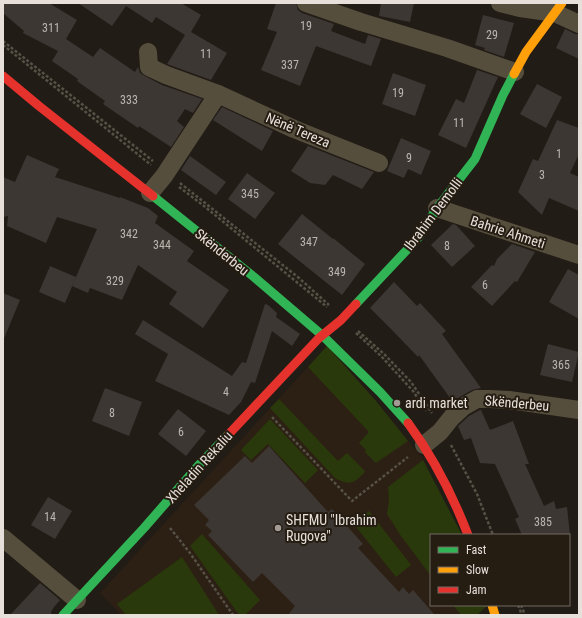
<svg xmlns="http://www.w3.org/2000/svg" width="582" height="618" viewBox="0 0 582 618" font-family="'Roboto Condensed',sans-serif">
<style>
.built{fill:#2c1f13}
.grass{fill:#2a390b}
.building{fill:#3c3733}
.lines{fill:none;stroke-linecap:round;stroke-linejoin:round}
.path{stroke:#565145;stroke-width:2.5;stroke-dasharray:3 2;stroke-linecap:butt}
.street{stroke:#564e3d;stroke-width:18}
.fast{stroke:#30b455;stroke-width:9}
.slow{stroke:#ff9f0a;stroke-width:9}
.jam{stroke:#e5322d;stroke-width:9}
.poi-dot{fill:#a29b95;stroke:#251c12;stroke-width:1.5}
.labels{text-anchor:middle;stroke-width:4;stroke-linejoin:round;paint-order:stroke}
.number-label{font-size:12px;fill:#bcb6b0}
.street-label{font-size:14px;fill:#e7e0da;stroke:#251c12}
.poi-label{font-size:14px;fill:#e7e0da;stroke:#251c12;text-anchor:start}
</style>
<rect width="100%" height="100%" fill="#211c16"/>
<!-- built -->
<path class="built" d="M327,346l49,55 50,62 5,72v70h57l-11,10h-356l-21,-22z"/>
<!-- grass -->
<g class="grass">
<path d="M327,346l49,55 32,40 -32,22 -11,-11 1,-2 -7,-7 10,-11 -61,-65z"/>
<path d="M279,399l59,62 9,-8 18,18 -1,2c-11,11 -13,12 -28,6l-66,-71z"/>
<path d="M270,419l48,51 -13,13 -37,-39 -17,16 -10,-10z"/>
<path d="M423,460l39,75h-31v41l-30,-40 -14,-22 2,-14 -1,-13z"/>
<path d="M369,511l42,54 -15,12 -43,-54z"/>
<path d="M202,534l58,66 -15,15h-6l-49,-69z"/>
<path d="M182,557l37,58h-93l-9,-11z"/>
<path d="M453,605h35l-11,10h-16z"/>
</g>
<!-- building -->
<g class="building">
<path d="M3,3h46l28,17 -11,19 27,18 7,-9 35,24 3,-5 2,6 5,3 17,9 40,14 -9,14 -8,-4 -8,12 7,6 -13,20 -32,-21 -1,2 -35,-24 2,-3 -28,-20 1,-2 -26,-18 6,-10 -35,-18 1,-2 -21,-18z"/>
<path d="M78,3h103l20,12 -10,17 36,21 -16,27 -44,-16 18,-29 -29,-18 -4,6 -26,-17 -14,20z"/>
<path d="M276,3h20l2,7 4,3 32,11 -3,7 34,13 3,-9 13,4 -10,27 -55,-20 -16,40 -39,-16 16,-38 -10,-3z"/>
<path d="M381,3h33l-4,19 -31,-6z"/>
<path d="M483,15l31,8 -10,34 -20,-7 1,-2 -10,-3z"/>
<path d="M565,29l10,5h4v25l-23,-11z"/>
<path d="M477,70l21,7 -6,13 -26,58 -28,-13 18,-36 8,4z"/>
<path d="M393,73l33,12 -11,31 -33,-12z"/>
<path d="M537,84l25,13 -16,31 -26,-14z"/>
<path d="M222,107l51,24 -11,20 -49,-31z"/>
<path d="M557,120l22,8v26l-9,19 9,4v34l-30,-13 -7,17 -24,-23 15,-33 5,2z"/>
<path d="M401,138l30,13 -10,24 -13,-6 -4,9 -17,-7z"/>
<path d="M308,146l66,26 -12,17 -29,-14 -8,10 -15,-2 -19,-12z"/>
<path d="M27,155l32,14 -4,8 65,21v-1l28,11 10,8 -3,7 39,28 -7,10 42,29 -26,38 -34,-24 8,-12 -39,-27 -16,35 -32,-12 -2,5 -16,-7 25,-57 -40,-12 -11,26 -39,-17 1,-10 -5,1v-40l12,5z"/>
<path d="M190,156l36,26 -10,13 -35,-25z"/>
<path d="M247,173l28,20 -20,26 -27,-20z"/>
<path d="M302,214l31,25v-1l32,26 -23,31 -64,-51z"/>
<path d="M453,224l3,1 19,21 -23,21 -21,-22z"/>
<path d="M512,244l23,8 -18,30 -2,-1 -23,25 -21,-19 21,-22 2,1 3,-7z"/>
<path d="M50,266l26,11 -11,26 -26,-11z"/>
<path d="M568,269l11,6v44l-30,-17z"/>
<path d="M394,282l23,24 3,-3 26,28 -4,3 39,54 -9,2 -14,8 -5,4 -34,-47 -1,2 -24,-25 -24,-24z"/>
<path d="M3,293l17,7 -17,41z"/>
<path d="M265,304l3,1 9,8 -1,4 24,17 -8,12 -20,-15 -17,52 -4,-1 -10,20 -12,13 -74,-34 13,-27 -33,-20 8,-14 89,56 10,-14 4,1z"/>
<path d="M548,344l31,8 -7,30 -32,-7z"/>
<path d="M105,388l37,14 -13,34 -37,-15z"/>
<path d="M178,409l28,22 -20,25 -28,-22z"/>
<path d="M480,410h1l9,20 23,-9 16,43h-4l19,42 10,-5 2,8 11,-2 3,28h-48l-7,-16 4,-2 -24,-53 -15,-1 -9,-25 -7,2 -6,-14 11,-10z"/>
<path d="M269,446l59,66 4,-3 31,35 -5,4 41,44 4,-5 6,7 4,-4 22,25h-147l7,-9 -33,-33 -9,9 -45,-47 4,-4 -7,-6 4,-5 -15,-15 51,-49 7,7z"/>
<path d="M48,497l24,14 -17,28 -24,-14z"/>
<path d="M40,583l20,17 -6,7 -3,5v3h-41z"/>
</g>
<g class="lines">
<!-- path -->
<g class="path">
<path d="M3,41l150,120"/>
<path d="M3,45l148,120"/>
<path d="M180,183l119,95 30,27"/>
<path d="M179,187l25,19 123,101"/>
<path d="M358,331l26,23 27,28 21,31"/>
<path d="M356,333l25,23 32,35 13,20"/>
<path d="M272,417l80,84 56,-44"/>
<path d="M451,445l26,49 16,41"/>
<path d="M170,528l20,25 43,62"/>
<path d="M518,605l4,10"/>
<path d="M521,605l4,10"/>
</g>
<!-- street -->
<g class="street">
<path d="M306,3l55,19 86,26 68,24"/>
<path d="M500,3l20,5 35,5 24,11"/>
<path d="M148,52l1,15 17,8 52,19 76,35 85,34"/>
<path d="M150,193l14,-17 54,-82"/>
<path d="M437,208l142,47"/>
<path d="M424,445l16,-13 12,-15 11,-10 14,-8h13l19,1 70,10"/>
<path d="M3,538l74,62"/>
</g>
<!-- fast -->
<g class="fast">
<path d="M153,196l101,81 69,59 57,56 28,31"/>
<path d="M356,304l62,-66 19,-30 38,-49 28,-64 11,-21"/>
<path d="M63,615l81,-87 54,-62 30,-31"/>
</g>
<!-- slow -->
<g class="slow">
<path d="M514,74l12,-22 36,-49"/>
<path d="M492,605l3,10"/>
</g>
<!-- jam -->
<g class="jam">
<path d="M3,76l36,30 114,90"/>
<path d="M408,423c25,34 45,73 60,112"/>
<path d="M228,435l91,-97 22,-18 15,-16"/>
</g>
</g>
<!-- markers -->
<g class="poi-dot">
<circle cx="397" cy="403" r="4"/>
<circle cx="278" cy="528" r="4"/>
</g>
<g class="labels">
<!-- number labels -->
<g class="number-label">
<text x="306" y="30">19</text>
<text x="51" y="32">311</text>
<text x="492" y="39">29</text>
<text x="206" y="58">11</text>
<text x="290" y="69">337</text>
<text x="398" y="97">19</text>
<text x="129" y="104">333</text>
<text x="459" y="127">11</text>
<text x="559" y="158">1</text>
<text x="409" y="162">9</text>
<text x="542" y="179">3</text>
<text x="250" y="198">345</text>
<text x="129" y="238">342</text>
<text x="309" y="246">347</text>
<text x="162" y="249">344</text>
<text x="447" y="250">8</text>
<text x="337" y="276">349</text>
<text x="115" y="285">329</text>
<text x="485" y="289">6</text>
<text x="561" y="369">365</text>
<text x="226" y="396">4</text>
<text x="112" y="417">8</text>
<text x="181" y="436">6</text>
<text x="50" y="521">14</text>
<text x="543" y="526">385</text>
</g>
<!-- street labels -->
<g class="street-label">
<text transform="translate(298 130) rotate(23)" y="5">Nënë Tereza</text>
<text transform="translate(433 214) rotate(-53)" y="5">Ibrahim Demolli</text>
<text transform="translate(508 232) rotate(18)" y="5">Bahrie Ahmeti</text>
<text transform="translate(222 252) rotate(39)" y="5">Skënderbeu</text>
<text transform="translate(517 403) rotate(5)" y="5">Skënderbeu</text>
<text transform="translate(199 467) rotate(-48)" y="5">Xheladin Rekaliu</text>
</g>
<!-- poi labels -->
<g class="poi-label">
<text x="405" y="408">ardi market</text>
<text x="286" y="525">SHFMU "Ibrahim<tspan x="286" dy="16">Rugova"</tspan></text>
</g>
</g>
<!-- border -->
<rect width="582" height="618" fill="none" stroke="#e7e0da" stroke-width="8"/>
<!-- legend -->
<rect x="430" y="534" width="140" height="72" fill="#251c12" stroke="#736a62"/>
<rect x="438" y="547" width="20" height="6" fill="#30b455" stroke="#736a62"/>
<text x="466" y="554" font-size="12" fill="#e7e0da">Fast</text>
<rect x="438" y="567" width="20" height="6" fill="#ff9f0a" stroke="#736a62"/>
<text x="466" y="574" font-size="12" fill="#e7e0da">Slow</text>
<rect x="438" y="587" width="20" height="6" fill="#e5322d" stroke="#736a62"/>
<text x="466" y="594" font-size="12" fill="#e7e0da">Jam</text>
</svg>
